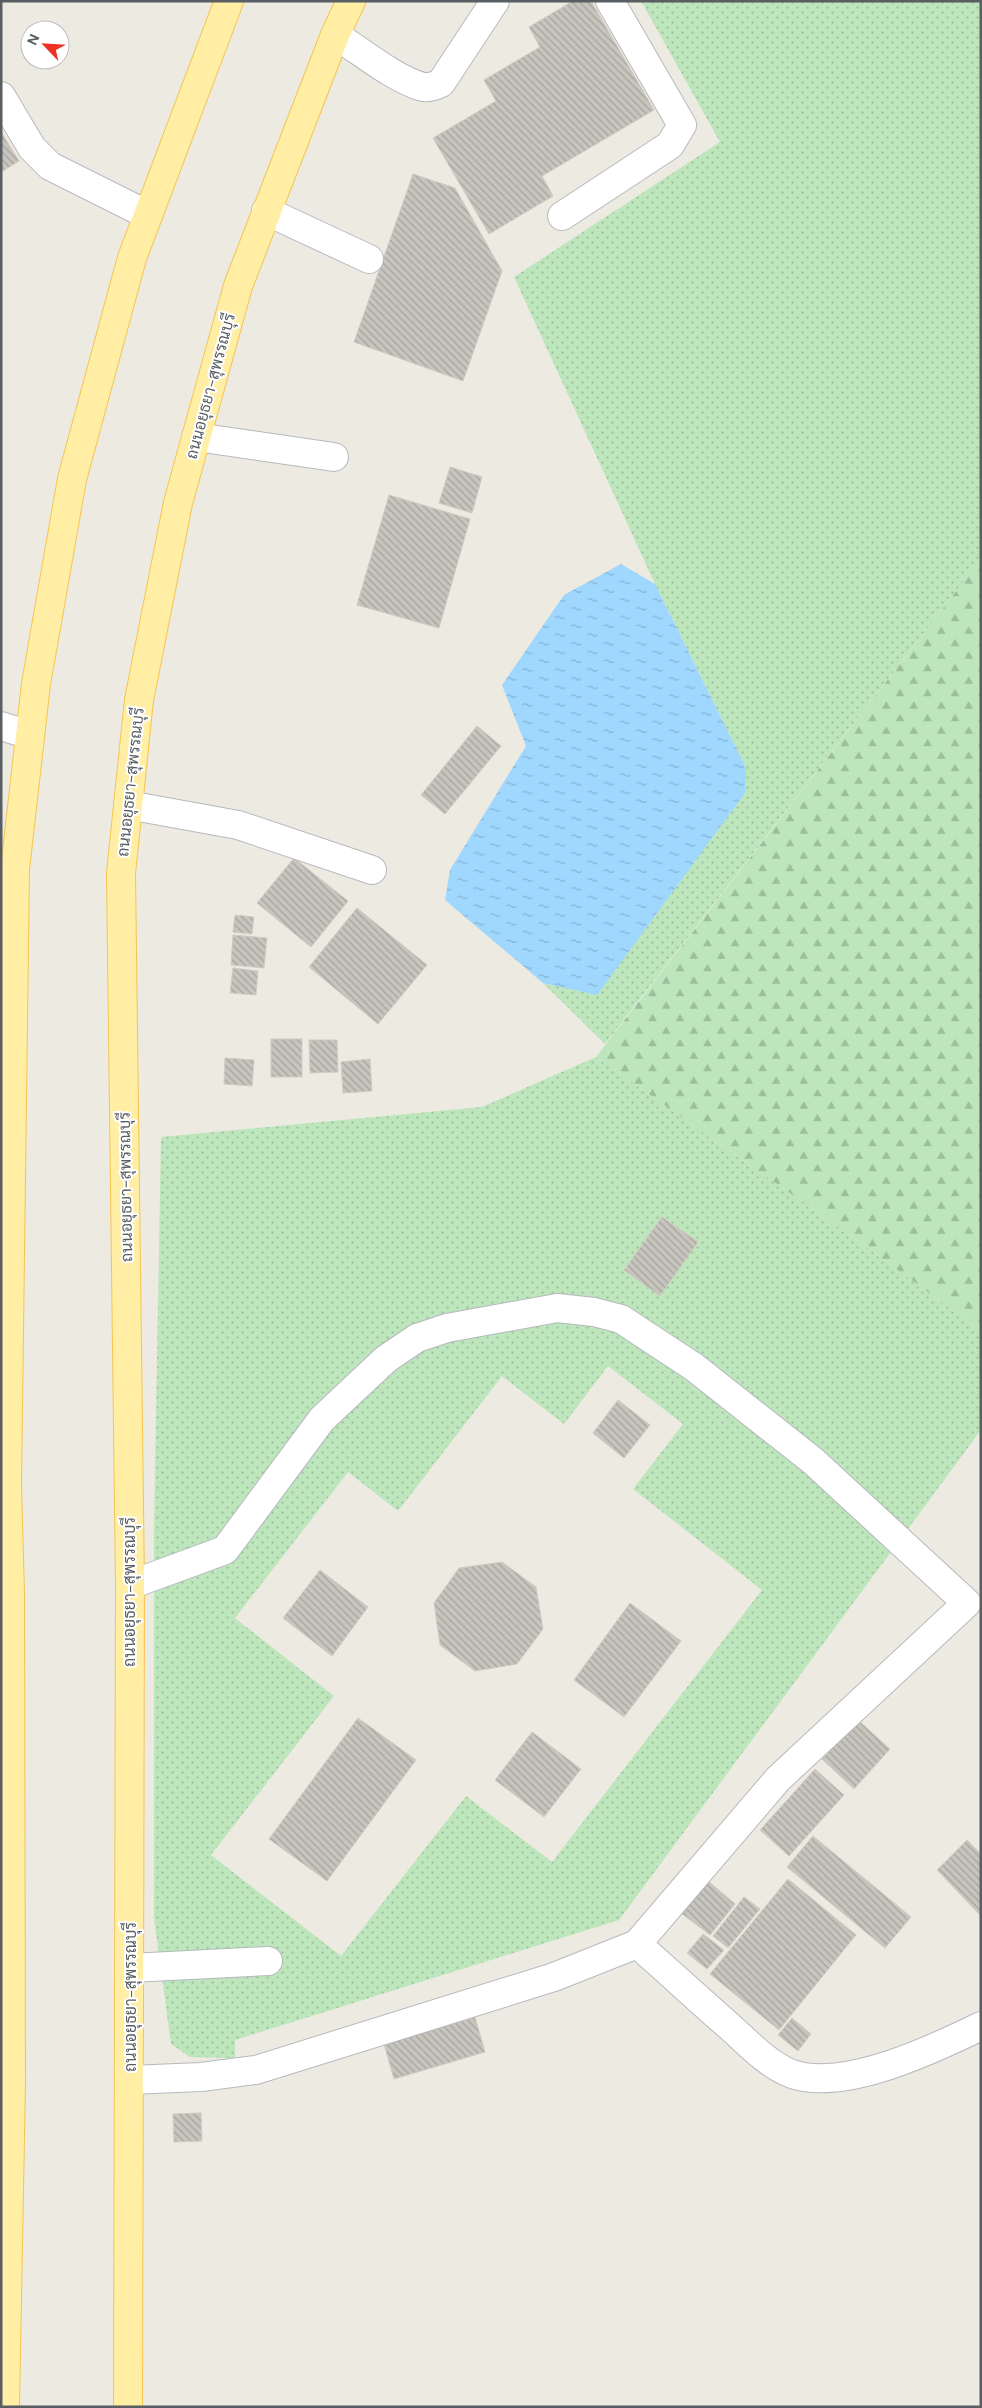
<svg xmlns="http://www.w3.org/2000/svg" width="982" height="2408" viewBox="0 0 982 2408" font-family="'DM Sans',Sarabun,sans-serif">
<style>
.grass{fill:url(#grass-dots);fill-rule:evenodd}
.forest{fill:url(#forest-firs)}
.water{fill:url(#water-ripples)}
.building{fill:url(#building-back-hatch);stroke:#d2cbbf}
.lines{fill:none;stroke-linecap:round;stroke-linejoin:round}
.minor-casing{stroke:#b6b9be;stroke-width:30}
.major-casing{stroke:#f6c451;stroke-width:30}
.minor{stroke:#fff;stroke-width:28}
.major{stroke:#ffeea4;stroke-width:28}
.labels{text-anchor:middle;stroke-width:4;stroke-linejoin:round;paint-order:stroke}
.street-label{font-size:16px;fill:#595e62;stroke:#fff}
</style>
<defs>
<pattern id="grass-dots" width="8" height="8" patternUnits="userSpaceOnUse" patternTransform="scale(1.25)"><rect width="8" height="8" fill="#bde6bc"/><path d="M2 2h.1M6 6h.1" fill="none" stroke="#9dbe9c" stroke-width="1.8" stroke-linecap="round"/></pattern>
<pattern id="forest-firs" width="22" height="20" patternUnits="userSpaceOnUse" patternTransform="scale(1.25)"><rect width="22" height="20" fill="#bde6bc"/><path d="M5 1l3.5 6h-7zM16 11l3.5 6h-7z" fill="#9dbe9c"/></pattern>
<pattern id="water-ripples" width="26" height="14" patternUnits="userSpaceOnUse" patternTransform="scale(1.25)"><rect width="26" height="14" fill="#9fd7ff"/><path d="M2 4q2-2 4 0t4 0M15 11q2-2 4 0t4 0" fill="none" stroke="#85b2d2"/></pattern>
<pattern id="building-back-hatch" width="6" height="6" patternUnits="userSpaceOnUse" patternTransform="scale(1.25)"><rect width="6" height="6" fill="#c8c5be"/><path d="M-1 5l2 2M0 0l6 6M5-1l2 2" fill="none" stroke="#a5a39e"/></pattern>
</defs>
<rect width="100%" height="100%" fill="#edeae1"/>
<!-- grass -->
<g class="grass">
<path d="M641,1h340v558l-376,485 -62,-61 54,11 149,-226 -91,-184 -141,-307 206,-135z"/>
<path d="M596,1057l265,186 120,88v99l-362,490 -384,120v18l-45,-1 -19,-13 -17,-126v-390l7,-391 321,-30zM608,1366l75,58 -50,65 129,101 -210,272 -86,-66 -125,160 -130,-101 123,-159 -99,-78 113,-146 50,39 104,-135 62,48z"/>
</g>
<!-- forest -->
<path class="forest" d="M981,559v772l-120,-88 -265,-186z"/>
<!-- water -->
<path class="water" d="M621,564l34,20 91,184 -1,25 -148,202 -54,-12 -98,-83 5,-30 76,-124 -24,-61 62,-90z"/>
<!-- building -->
<g class="building">
<path d="M573,1h18l63,109 -112,66 11,20 -64,38 -56,-96 63,-37 -12,-21 56,-33 -11,-20z"/>
<path d="M1,132l18,29 -18,11z"/>
<path d="M413,174l42,14 47,83 -39,110 -109,-39z"/>
<path d="M450,467l32,10 -10,36 -33,-10z"/>
<path d="M389,495l81,24 -31,109 -82,-23z"/>
<path d="M477,726l24,20 -56,68 -24,-19z"/>
<path d="M294,858l54,43 -37,46 -54,-44z"/>
<path d="M357,908l70,57 -49,59 -69,-57z"/>
<path d="M235,915l19,2 -2,17 -19,-2z"/>
<path d="M233,935l34,3 -3,30 -33,-3z"/>
<path d="M233,968l25,3 -2,24 -26,-2z"/>
<rect x="271" y="1039" width="31" height="38"/>
<path d="M309,1040h28l1,32 -28,1z"/>
<path d="M225,1058l29,2 -2,26 -28,-2z"/>
<path d="M370,1059l2,32 -29,2 -2,-31z"/>
<path d="M662,1217l36,25 -38,54 -36,-26z"/>
<path d="M618,1400l32,25 -26,33 -31,-25z"/>
<path d="M502,1562l34,25 7,42 -26,35 -42,7 -35,-26 -6,-42 25,-35z"/>
<path d="M320,1570l48,37 -36,49 -49,-38z"/>
<path d="M630,1603l51,38 -57,76 -50,-37z"/>
<path d="M358,1718l58,42 -89,121 -58,-42z"/>
<path d="M858,1720l32,29 -36,40 -32,-30z"/>
<path d="M532,1732l49,37 -37,48 -49,-37z"/>
<path d="M815,1769l29,26 -55,61 -29,-26z"/>
<path d="M813,1836l98,81 -26,31 -98,-81z"/>
<path d="M967,1840l14,14v62l-44,-46z"/>
<path d="M788,1879l68,56 -77,95 -69,-56z"/>
<path d="M707,1880l28,24 -25,31 -29,-22z"/>
<path d="M744,1897l16,12 -32,39 -15,-12z"/>
<path d="M703,1934l21,16 -17,19 -20,-16z"/>
<path d="M475,2017l10,35 -91,27 -10,-35z"/>
<path d="M792,2018l19,16 -13,17 -20,-16z"/>
<path d="M201,2113l1,28 -28,1 -1,-28z"/>
</g>
<g class="lines">
<defs>
<g id="minor">
<path d="M335,35c26,16 59,44 88,52 7,1 12,-1 18,-4l54,-82"/>
<path d="M1,96l31,52 18,18 98,49"/>
<path d="M266,211l103,48"/>
<path d="M562,216l108,-71 12,-20 -72,-124"/>
<path d="M196,437l138,20"/>
<path d="M1,726l29,9"/>
<path d="M128,805l110,20 134,45"/>
<path d="M130,1585l95,-35 97,-131 64,-60 31,-21 30,-10 110,-20 37,4 27,7 73,48 119,94 154,142 -189,176 -141,165"/>
<path d="M130,1968l138,-7"/>
<path d="M130,2080l71,-3 55,-7 298,-93 83,-33c31,27 61,55 92,82 18,16 39,39 63,48 52,18 142,-25 189,-48"/>
</g>
<g id="major">
<path d="M5,2407l6,-325 -1,-488 -3,-109 8,-616 21,-185 36,-205 60,-221 97,-257"/>
<path d="M128,2407l2,-822 -9,-712 18,-173 39,-197 60,-217 97,-251 16,-34"/>
</g>
</defs>
<!-- minor casing -->
<use href="#minor" class="minor-casing"/>
<!-- major casing -->
<use href="#major" class="major-casing"/>
<!-- minor -->
<use href="#minor" class="minor"/>
<!-- major -->
<use href="#major" class="major"/>
</g>
<g class="labels">
<!-- street labels -->
<g class="street-label">
<text transform="translate(210 386) rotate(-75)" y="6">ถนนอยุธยา-สุพรรณบุรี</text>
<text transform="translate(130 782) rotate(-84)" y="6">ถนนอยุธยา-สุพรรณบุรี</text>
<text transform="translate(125 1187) rotate(-91)" y="6">ถนนอยุธยา-สุพรรณบุรี</text>
<text transform="translate(129 1592) rotate(-90)" y="6">ถนนอยุธยา-สุพรรณบุรี</text>
<text transform="translate(130 1997) rotate(-90)" y="6">ถนนอยุธยา-สุพรรณบุรี</text>
</g>
</g>
<!-- border -->
<rect width="982" height="2408" fill="none" stroke="#595e62" stroke-width="5"/>
<!-- north arrow -->
<g transform="translate(45 45) rotate(295)"><circle r="24" fill="#ffffff" stroke="#bdbfc0"/>
<path d="M0-4L9 19L0 12L-9 19Z" fill="#ef3025"/>
<text y="-8" font-size="14" font-weight="bold" text-anchor="middle" fill="#595e62">N</text>
</g>
</svg>
